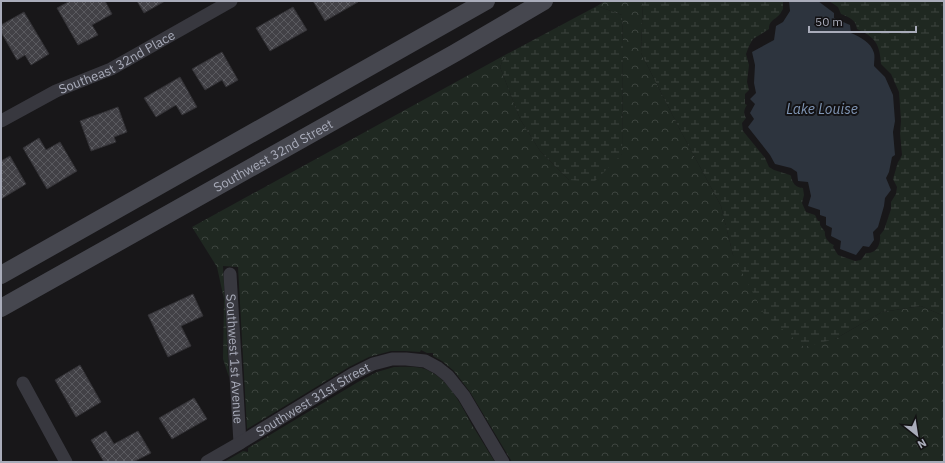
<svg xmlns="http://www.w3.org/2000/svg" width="945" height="463" viewBox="0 0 945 463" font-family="'IBM Plex Sans',sans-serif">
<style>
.forest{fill:url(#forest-crowns)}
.wetland{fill:url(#wetland-marsh)}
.water{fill:#2d343e}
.building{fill:url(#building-cross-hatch);stroke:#323135}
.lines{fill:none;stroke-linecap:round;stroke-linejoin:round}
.street{stroke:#38383f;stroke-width:13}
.secondary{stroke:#46474f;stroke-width:18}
.labels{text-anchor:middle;stroke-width:4;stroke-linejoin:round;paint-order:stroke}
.street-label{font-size:13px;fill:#a9acba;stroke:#131214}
.water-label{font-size:14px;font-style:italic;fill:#8096b5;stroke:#131214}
</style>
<defs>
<pattern id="forest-crowns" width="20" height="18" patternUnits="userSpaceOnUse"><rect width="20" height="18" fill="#1f2821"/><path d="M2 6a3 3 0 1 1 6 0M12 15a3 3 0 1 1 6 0" fill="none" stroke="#3d443f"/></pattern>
<pattern id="wetland-marsh" width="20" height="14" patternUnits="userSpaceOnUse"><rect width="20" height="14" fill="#1f2821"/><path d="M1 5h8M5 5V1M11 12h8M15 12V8" fill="none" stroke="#3d443f"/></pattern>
<pattern id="building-cross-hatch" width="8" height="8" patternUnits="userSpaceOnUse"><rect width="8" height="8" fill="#424146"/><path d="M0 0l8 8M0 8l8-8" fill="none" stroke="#5a5a5f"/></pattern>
</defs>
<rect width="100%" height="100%" fill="#181719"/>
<!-- forest -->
<g class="forest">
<path d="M605,1h38l-2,52 37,73 43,80 12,49 102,84 47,-27 39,-6 23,10v146h-432l-42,-70 -16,-21 -12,-10 -9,-5v-3h-6l-6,-3 -1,2 -15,-1h-14l-22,6 -20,10 -102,62 -9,-162 -15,-1 6,111 -6,-18 1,-60 -7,-32 -25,-40 313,-172 -5,12 20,52 20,32 29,29 53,-26 1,-108 -1,-31 -25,-9z"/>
<path d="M394,367c9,0 22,-1 31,2 23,9 36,35 47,56 8,12 15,25 23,37h-271l19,-11 5,1v-4l110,-66 19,-10z"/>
</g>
<!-- wetland -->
<g class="wetland">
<path d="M643,1h140v8c-2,3 -3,6 -6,8 -5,4 -8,5 -8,12l-16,10 -4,7 -3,8 3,11 -2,17 2,8 -4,4v10l2,1c-3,4 -4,9 -1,13l-4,5 1,8 22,27 4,9 5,3 16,5 1,1c1,7 5,12 12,12l1,7 -2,8 4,9 9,3 3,6h2v4l5,7c-1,6 4,11 9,13l-1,2 5,8 17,6 6,-1 5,-7c10,1 15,-8 14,-18l4,-5 7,-21v-7l5,-8 1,-7 -4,-8 5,-17 1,-1 3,-6 -2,-22 1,-12 -2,-29 -8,-18 -10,-10c-1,-20 -6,-27 -24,-35 -1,-10 -9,-12 -16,-15l-3,-7 -9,-6h115v315l-23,-10 -39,6 -47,27 -31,8 -40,-33 -31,-59 -12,-49 -43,-80 -37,-73z"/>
<path d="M597,6l25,9 1,31 -1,108 -28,28 -25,-2 -29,-29 -20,-32 -20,-52 5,-12z"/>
</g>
<!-- water -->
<path class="water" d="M789,1h29l16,12v5l16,7 1,8c9,4 20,9 23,20 1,4 0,9 0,13l11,11 8,18 2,26 -2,11 2,23 -3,2 -3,15 -3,6 5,12 -6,8 -1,8 -6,21 -5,5 1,8 -5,7 -6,-1 -7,9 -16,-6 1,-8 -10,-5 1,-8 -6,-3v-8l-6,-2v-5l-12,-4 3,-10 -3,-14 -10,-1 -1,-9 -6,-4 -16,-4 -5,-9 -22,-28 6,-8 -4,-6 5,-9 -5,-5 6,-6 -2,-10 1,-18 -3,-13 22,-12 2,-14 7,-4 7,-11z"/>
<!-- building -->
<g class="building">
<path d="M70,1h35l7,13 -20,11 6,10 -20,10 -21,-37z"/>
<path d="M137,1h28l-21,12z"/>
<path d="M313,1h44l1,1 -33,19z"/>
<path d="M293,7l14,23 -37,21 -14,-23z"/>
<path d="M24,12l25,42 -18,11 -6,-10 -8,5 -16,-28v-7z"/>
<path d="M222,52l16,28 -12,7 -4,-7 -17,10 -13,-21z"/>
<path d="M180,77l17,30 -15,8 -6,-10 -20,12 -12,-19z"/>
<path d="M118,107l9,25 -13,5 2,5 -25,9 -11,-30z"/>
<path d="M39,138l7,12 14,-8 17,29 -30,18 -24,-41z"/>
<path d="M10,156l16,28 -25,15v-38z"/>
<path d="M193,294l10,22 -22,10 10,20 -23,11 -20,-42z"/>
<path d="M80,365l21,37 -25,15 -21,-37z"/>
<path d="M194,398l13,21 -35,20 -13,-21z"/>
<path d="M106,431l8,13 24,-13 13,22 -18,9h-29l-13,-22z"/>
</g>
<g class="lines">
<!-- street -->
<g class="street">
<path id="s1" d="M1,121l55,-30 55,-22 120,-68"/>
<path id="s2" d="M230,274l10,169"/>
<path d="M23,383l43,79"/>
<path id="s3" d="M207,462l33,-19 113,-69 20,-10 19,-5h14l19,2 13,7 10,8 16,20 39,66"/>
</g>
<!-- secondary -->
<g class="secondary">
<path d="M1,275l485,-274"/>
<path id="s4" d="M1,308l454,-255 89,-52"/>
</g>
</g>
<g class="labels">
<!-- street labels -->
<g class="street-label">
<text dy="5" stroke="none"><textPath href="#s1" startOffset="130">Southeast 32nd Place</textPath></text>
<text dy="5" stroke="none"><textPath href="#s4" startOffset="312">Southwest 32nd Street</textPath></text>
<text dy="5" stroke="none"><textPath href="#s2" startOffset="85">Southwest 1st Avenue</textPath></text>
<text dy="5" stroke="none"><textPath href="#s3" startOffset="123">Southwest 31st Street</textPath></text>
</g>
<!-- water labels -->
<g class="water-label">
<text x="822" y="114">Lake Louise</text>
</g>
</g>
<!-- border -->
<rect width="945" height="463" fill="none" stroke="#a9acba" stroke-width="4"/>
<!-- north arrow -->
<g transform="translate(917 435) rotate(150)" stroke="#131214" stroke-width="3" paint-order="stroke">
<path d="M0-3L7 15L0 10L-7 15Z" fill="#a9acba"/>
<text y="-6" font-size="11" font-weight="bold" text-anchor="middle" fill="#a9acba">N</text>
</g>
<!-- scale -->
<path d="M809 26v6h107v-6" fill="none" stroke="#a9acba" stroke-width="2"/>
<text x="815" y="26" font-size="12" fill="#a9acba" stroke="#131214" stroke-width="3" paint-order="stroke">50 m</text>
</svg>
